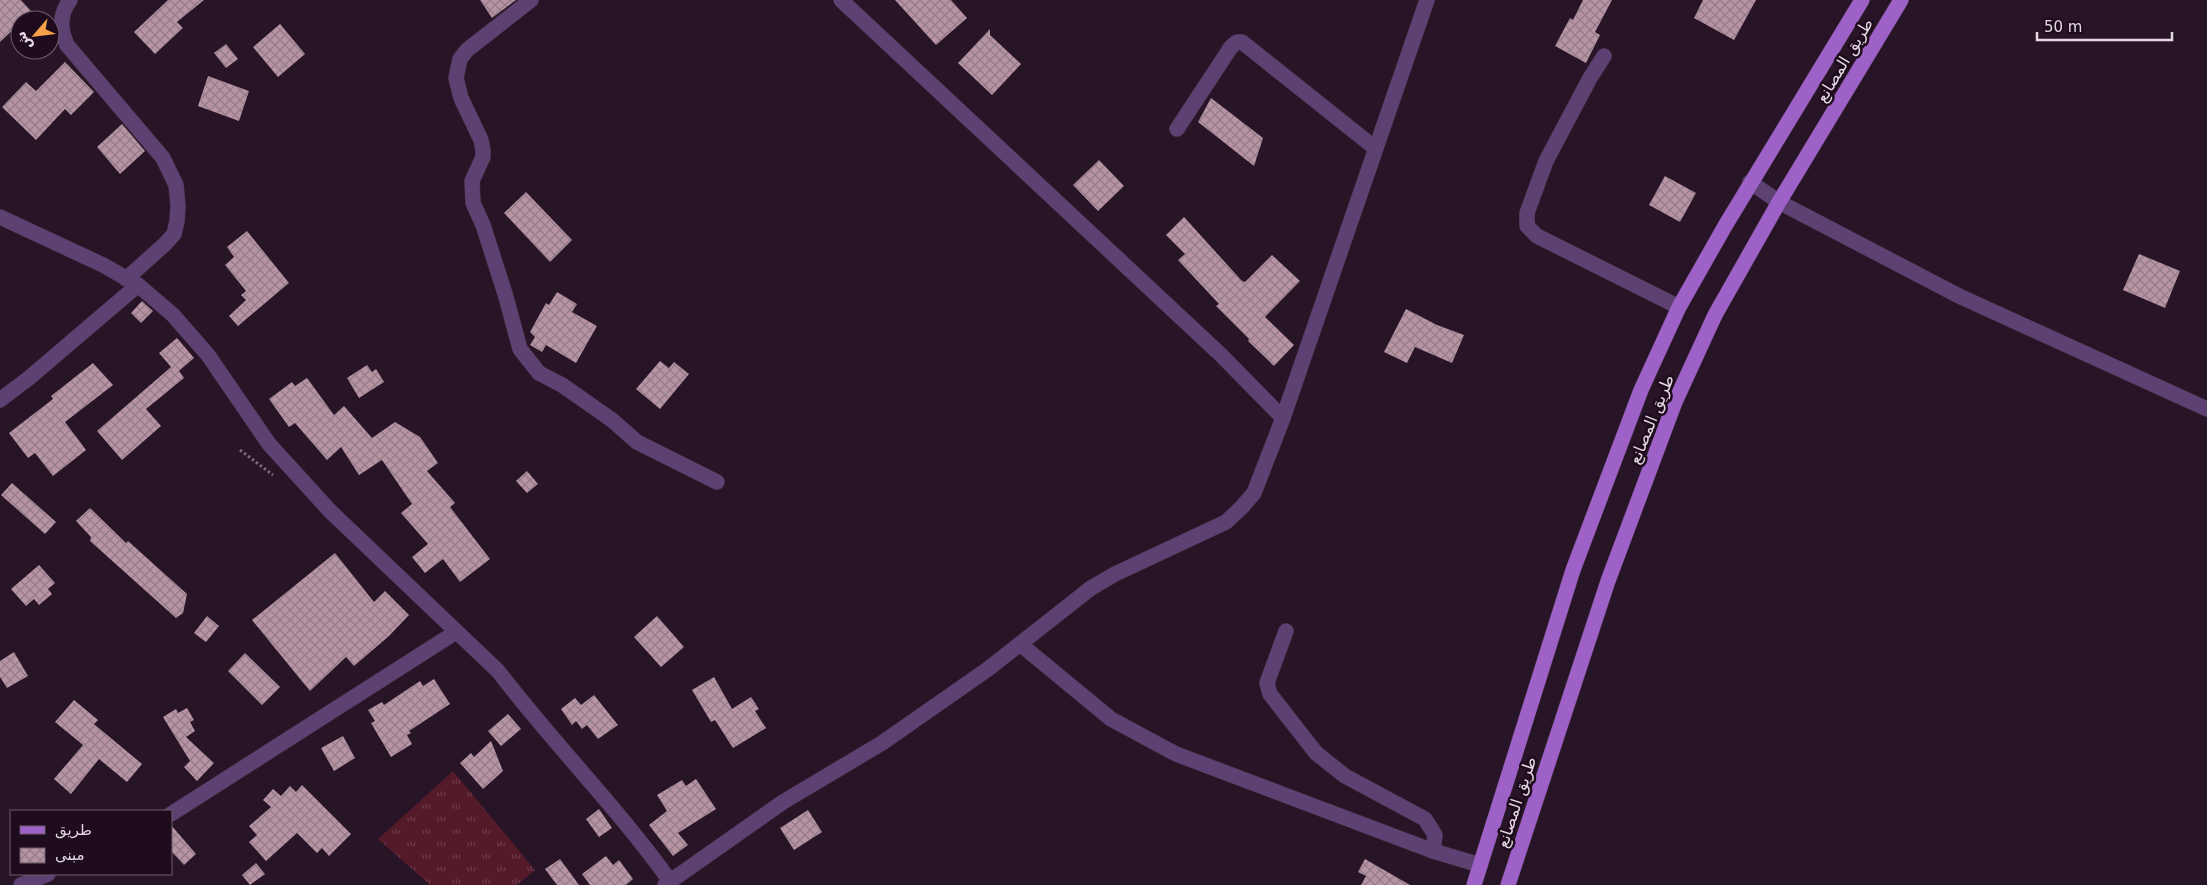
<svg xmlns="http://www.w3.org/2000/svg" width="2207" height="885" viewBox="0 0 2207 885" font-family="'DejaVu Sans',Cairo,sans-serif">
<style>
.grass{fill:url(#grass-tufts)}
.building{fill:url(#building-cross-hatch)}
.lines{fill:none;stroke-linecap:round;stroke-linejoin:round}
.minor-casing{stroke:#422f41;stroke-width:16}
.primary-casing{stroke:#422f41;stroke-width:16}
.path{stroke:#7b6a7a;stroke-width:3;stroke-dasharray:2.5 2.5;stroke-linecap:butt}
.minor{stroke:#5d4172;stroke-width:15}
.primary{stroke:#9e61c8;stroke-width:15}
.labels{text-anchor:middle;stroke-width:5;stroke-linejoin:round;paint-order:stroke}
.street-label{font-size:16px;fill:#e5d7e4;stroke:#1e0b1d}
</style>
<defs>
<pattern id="grass-tufts" width="24" height="20" patternUnits="userSpaceOnUse" patternTransform="scale(1.25)"><rect width="24" height="20" fill="#541a2a"/><path d="M3 7l-1-3M5 7V3M7 7l1-3M15 17l-1-3M17 17v-4M19 17l1-3" fill="none" stroke="#6c3b49"/></pattern>
<pattern id="building-cross-hatch" width="8" height="8" patternUnits="userSpaceOnUse" patternTransform="scale(1.25)"><rect width="8" height="8" fill="#b694a4"/><path d="M0 0l8 8M0 8l8-8" fill="none" stroke="#947b87"/></pattern>
</defs>
<rect width="100%" height="100%" fill="#281427"/>
<!-- grass -->
<path class="grass" d="M453,771l82,99 -18,15h-87l-52,-46z"/>
<!-- building -->
<g class="building">
<path d="M0,0h21l11,12 -9,8h-3v3l-20,19z"/>
<path d="M168,0h36l-27,22 6,6 -28,26 -21,-22z"/>
<path d="M480,0h36l-24,18z"/>
<path d="M895,0h56l16,18 -31,27z"/>
<path d="M1583,0h29l-17,32 5,3 -14,28 -31,-17 15,-28 3,2z"/>
<path d="M1703,0h53l-22,40 -40,-22z"/>
<path d="M280,24l25,30 -27,23 -25,-30z"/>
<path d="M990,29v6l31,29 -29,31 -34,-32z"/>
<path d="M226,44l12,15 -12,9 -12,-15z"/>
<path d="M65,62l29,30 -23,23 -6,-6 -29,31 -34,-33 24,-25 10,9z"/>
<path d="M208,76l41,15 -10,30 -41,-15z"/>
<path d="M1211,98l52,40 -9,28 -56,-44z"/>
<path d="M122,124l23,27 -25,23 -23,-27z"/>
<path d="M1099,160l25,26 -26,25 -25,-26z"/>
<path d="M1665,176l31,17 -16,29 -31,-17z"/>
<path d="M526,192l46,48 -22,22 -46,-49z"/>
<path d="M1184,217l58,64 3,1 27,-27 28,26 -35,36 29,28 -20,21 -26,-25 1,-2 -33,-33 3,-2 -41,-44 7,-6 -19,-19z"/>
<path d="M247,231l42,52 -51,43 -9,-10 17,-16 -5,-5 5,-4 -21,-26 9,-8 -7,-10z"/>
<path d="M2139,254l41,17 -15,37 -42,-18z"/>
<path d="M557,292l20,12 -5,8 25,14 -21,37 -30,-18 -4,7 -12,-7 5,-8 -5,-5 16,-29 3,2z"/>
<path d="M142,301l11,10 -12,12 -10,-10z"/>
<path d="M1406,309l31,16 27,10 -12,28 -37,-16 -8,16 -23,-11z"/>
<path d="M177,338l17,20 -15,13 5,7 -38,31 15,17 -39,34 -25,-29 74,-64 -12,-14z"/>
<path d="M660,361l9,7 5,-6 15,12 -29,35 -24,-20z"/>
<path d="M93,363l20,22 -48,37 21,28 -33,26 -18,-23 -7,5 -19,-25 44,-34 -2,-3z"/>
<path d="M367,365l5,7 4,-3 8,13 -25,16 -12,-20z"/>
<path d="M307,378l27,37 10,-9 28,32 23,-16 25,15 18,26 -11,8 28,32 -5,4 40,52 -30,23 -17,-23 -18,14 -13,-16 16,-13 -27,-31 11,-9 -30,-44 -23,15 -18,-28 -14,13 -32,-37 -6,4 -20,-28 23,-17 3,4z"/>
<path d="M527,471l11,13 -11,9 -11,-12z"/>
<path d="M12,483l44,39 -11,12 -44,-39z"/>
<path d="M90,508l36,35 2,-2 59,53 -4,19 -7,5 -86,-77 1,-4 -15,-16z"/>
<path d="M335,553l39,49 11,-11 24,24 -20,21 -35,30 -8,-9 -36,34 -58,-71z"/>
<path d="M39,565l16,18 -7,6 4,5 -13,11 -5,-6 -8,7 -15,-17z"/>
<path d="M207,616l12,10 -13,16 -12,-9z"/>
<path d="M657,616l27,31 -23,20 -27,-30z"/>
<path d="M14,652l14,24 -21,12 -7,-11v-16z"/>
<path d="M245,653l35,34 -18,18 -34,-34z"/>
<path d="M714,677l18,32 19,-12 8,12 -4,2 11,17 -33,20 -18,-28 -4,2 -19,-32z"/>
<path d="M434,679l16,25 -41,27 2,2 -4,2 5,9 -21,13 -20,-34 4,-2 -7,-11 14,-8 2,3 36,-24 3,5z"/>
<path d="M594,695l24,30 -20,14 -11,-14 -5,4 -6,-8 -4,4 -11,-16 14,-11 6,7z"/>
<path d="M74,700l24,20 -4,4 48,40 -15,18 -28,-23 -28,35 -17,-15 29,-34 -28,-23z"/>
<path d="M187,708l7,12 -4,2 5,9 -9,6 28,26 -17,18 -13,-14 6,-6 -27,-44 13,-8 2,4z"/>
<path d="M508,714l13,15 -20,17 -13,-15z"/>
<path d="M343,736l12,22 -21,13 -13,-23z"/>
<path d="M491,741l12,30 -20,18 -23,-26 11,-10 3,4z"/>
<path d="M696,779l20,30 -38,24 10,12 -15,11 -24,-31 18,-14 -10,-16 25,-15 4,6z"/>
<path d="M302,785l49,49 -22,22 -7,-8 -5,5 -20,-20 -31,28 -17,-19 8,-7 -8,-9 22,-19 -8,-7 10,-11 8,7 9,-10 6,6z"/>
<path d="M599,809l13,19 -13,9 -13,-18z"/>
<path d="M808,810l14,22 -28,18 -14,-22z"/>
<path d="M171,825l25,29 -12,11 -13,-14z"/>
<path d="M606,856l7,9 6,-5 14,19 -7,6h-36l-8,-11z"/>
<path d="M560,859l19,26h-22l-12,-16z"/>
<path d="M1365,859l45,26h-49l5,-9 -8,-4z"/>
<path d="M256,863l9,11 -15,11 -8,-10z"/>
</g>
<g class="lines">
<defs>
<g id="minor">
<path d="M70,0c-11,15 -10,29 -3,45l96,113 13,27 2,21 -1,15 -3,13 -9,10 -39,35"/>
<path d="M531,0l-64,50 -7,9 -4,19 5,20 20,42 2,11v6l-11,24 1,22 10,22 23,72 14,52 19,24 23,12 50,35 25,22 80,40"/>
<path d="M841,0l380,355 62,63"/>
<path d="M1604,56l-14,22 -44,83 -19,52v13l10,10 142,71"/>
<path d="M1177,129l54,-82 6,-5h5l133,106"/>
<path d="M1750,182l29,20 180,94 248,113"/>
<path d="M0,217l103,48 35,20 35,30 35,40 61,89 61,67 168,160c55,72 119,136 172,210"/>
<path d="M0,400l29,-22 109,-93"/>
<path d="M1286,631l-19,52 3,11 46,59 29,23 80,43 10,16 -2,16"/>
<path d="M1020,644l91,75 65,35 257,97 47,14"/>
<path d="M171,814l285,-182"/>
<path d="M21,885l27,-11"/>
<path d="M665,885l118,-83 99,-59 106,-74 103,-81 24,-14 111,-52 16,-15 12,-14 29,-75 144,-418"/>
</g>
<g id="primary">
<path d="M1474,885l99,-315 68,-180 38,-83 46,-81 137,-226"/>
<path d="M1508,885l100,-304 67,-179 40,-87 64,-113 122,-202"/>
</g>
</defs>
<!-- minor casing -->
<use href="#minor" class="minor-casing"/>
<!-- primary casing -->
<use href="#primary" class="primary-casing"/>
<!-- path -->
<path class="path" d="M240,450l33,25"/>
<!-- minor -->
<use href="#minor" class="minor"/>
<!-- primary -->
<use href="#primary" class="primary"/>
</g>
<g class="labels">
<!-- street labels -->
<g class="street-label">
<text transform="translate(1844 60) rotate(-59)" y="6">طريق المصانع</text>
<text transform="translate(1651 419) rotate(-68)" y="6">طريق المصانع</text>
<text transform="translate(1516 802) rotate(-72)" y="6">طريق المصانع</text>
</g>
</g>
<!-- legend -->
<rect x="10" y="810" width="162" height="65" fill="#1e0b1d" stroke="#6e5d6d"/>
<rect x="20" y="826" width="25" height="8" fill="#9e61c8" stroke="#6e5d6d"/>
<text x="55" y="835" font-size="15" fill="#e5d7e4">طريق</text>
<rect x="20" y="848" width="25" height="15" fill="url(#building-cross-hatch)" stroke="#6e5d6d"/>
<text x="55" y="860" font-size="15" fill="#e5d7e4">مبنى</text>
<!-- north arrow -->
<g transform="translate(35 35) rotate(242)"><circle r="24" fill="#1e0b1d" stroke="#6e5d6d"/>
<path d="M0-4L9 19L0 12L-9 19Z" fill="#f7a148"/>
<text y="-8" font-size="14" font-weight="bold" text-anchor="middle" fill="#e5d7e4">ش</text>
</g>
<!-- scale -->
<path d="M2037 32v8h135v-8" fill="none" stroke="#e5d7e4" stroke-width="2.5"/>
<text x="2044" y="32" font-size="15" fill="#e5d7e4" stroke="#1e0b1d" stroke-width="4" paint-order="stroke">50 m</text>
</svg>
